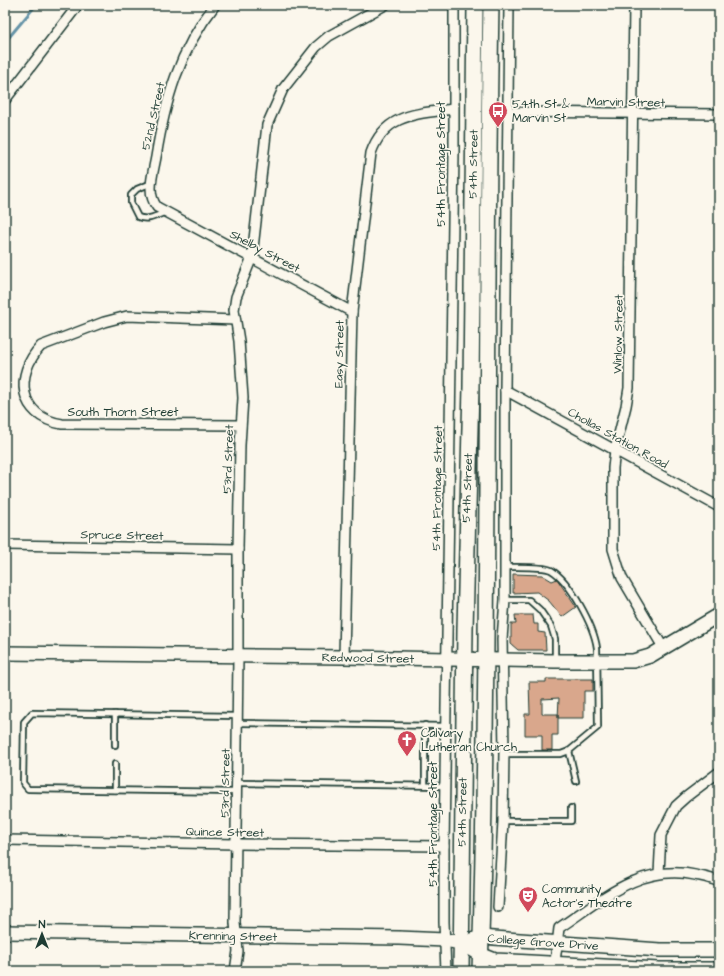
<svg xmlns="http://www.w3.org/2000/svg" width="724" height="976" viewBox="0 0 724 976" font-family="'Architects Daughter',sans-serif">
<style>
.lines{fill:none;stroke-linecap:round;stroke-linejoin:round}
.stream{stroke:#6593a7;stroke-width:3}
.building{fill:#d9a78c;stroke:#1f3d34}
.lane-casing{stroke:#1f3d34;stroke-width:8}
.street-casing{stroke:#1f3d34;stroke-width:12}
.secondary-casing{stroke:#1f3d34;stroke-width:16}
.primary-casing{stroke:#1f3d34;stroke-width:18}
.lane{stroke:#fbf7ec;stroke-width:4.5}
.street{stroke:#fbf7ec;stroke-width:9}
.secondary{stroke:#fbf7ec;stroke-width:13}
.primary{stroke:#fbf7ec;stroke-width:15}
.labels{text-anchor:middle;stroke-width:3.5;stroke-linejoin:round;paint-order:stroke}
.street-label{font-size:12px;fill:#1f3d34;stroke:#fbf7ec}
.poi-label{font-size:12px;fill:#1f3d34;stroke:#fbf7ec;text-anchor:start}
</style>
<rect width="100%" height="100%" fill="#fbf7ec"/>
<filter id="ink" filterUnits="userSpaceOnUse"><feTurbulence type="fractalNoise" baseFrequency=".025" numOctaves="2"/><feDisplacementMap in="SourceGraphic" scale="8" xChannelSelector="R" yChannelSelector="G"/><feConvolveMatrix kernelMatrix="1 2 1 2 8 2 1 2 1" color-interpolation-filters="sRGB"/></filter>
<g filter="url(#ink)">
<g class="lines">
<!-- stream -->
<path class="stream" d="M5,42l31,-37"/>
</g>
<!-- building -->
<g class="building">
<path d="M513,574l29,1 10,6 5,-2 19,28 -14,10 -13,-16 -12,-9 -24,1z"/>
<path d="M515,615h18l1,9h4v8l7,1 1,17h-28l-7,-6v-20h5z"/>
<path d="M546,679h47v12h-9v27h-26l1,-20 -17,1v15h16v21h-6v15h-10v-15h-17v-21h5l-1,-32h17z"/>
</g>
<g class="lines">
<defs>
<g id="lane">
<path d="M152,183l-15,6 -6,6v8l7,14c10,4 18,-1 28,-5"/>
<path d="M505,600h24l11,10 11,16 4,13v21"/>
<path d="M238,723l208,3"/>
<path d="M115,745v-31"/>
<path d="M569,751l7,30"/>
<path d="M504,754h57l8,-3 29,-24 -1,-79c-3,-22 -27,-67 -46,-78 -8,-4 -36,-3 -46,-3"/>
<path d="M237,783l208,3"/>
<path d="M425,785v-60"/>
<path d="M115,790v-26"/>
<path d="M237,792l-209,-3 -5,-6 1,-61 8,-9 206,3"/>
<path d="M503,821h68v-13"/>
</g>
<g id="street">
<path d="M215,5c-36,46 -50,96 -59,152 -3,17 -10,36 1,50l195,105"/>
<path d="M634,5l-5,383 -3,18 -11,44 -2,18v81l9,29 42,71"/>
<path d="M5,100l73,-95"/>
<path d="M508,112l211,2"/>
<path d="M235,320l-108,-4 -23,6 -63,24c-27,29 -23,70 21,78l178,1"/>
<path d="M505,390l214,117"/>
<path d="M5,545l233,4"/>
<path d="M344,657l8,-345 19,-159c14,-40 46,-39 82,-44"/>
<path d="M5,840l231,4 208,2"/>
<path d="M659,873l2,-38 15,-29 10,-9 33,-25"/>
<path d="M498,907l5,-86 1,-70 -2,-112 3,-39v-210l4,-385"/>
<path d="M555,962l4,-34c42,-28 82,-65 136,-53 9,2 16,3 24,7"/>
<path d="M235,971l3,-20 -3,-28 3,-267v-107l2,-104 3,-47 -4,-57 -5,-31 2,-13 16,-40 15,-132 16,-36 33,-42 13,-11 56,-31"/>
<path d="M446,971l-2,-49v-76l10,-694v-147"/>
</g>
<g id="secondary">
<path d="M5,653l339,4 211,4h78l17,-5 69,-41"/>
<path d="M5,932l394,6 46,2 16,3 19,11 15,6 164,9h60"/>
<path d="M472,940l8,-3 180,13h59"/>
</g>
<g id="primary">
<path d="M461,971l4,-342 6,-242 4,-382"/>
<path d="M480,971c10,-322 5,-644 11,-966"/>
</g>
</defs>
<!-- lane casing -->
<use href="#lane" class="lane-casing"/>
<!-- street casing -->
<use href="#street" class="street-casing"/>
<!-- secondary casing -->
<use href="#secondary" class="secondary-casing"/>
<!-- primary casing -->
<use href="#primary" class="primary-casing"/>
<!-- lane -->
<use href="#lane" class="lane"/>
<!-- street -->
<use href="#street" class="street"/>
<!-- secondary -->
<use href="#secondary" class="secondary"/>
<!-- primary -->
<use href="#primary" class="primary"/>
</g>
</g>
<!-- icons -->
<defs>
<symbol id="bus-pin" viewBox="-11 -11 22 30"><path d="M0 17L-7.5 6A9.5 9.5 0 1 1 7.5 6Z" fill="#d1495b" stroke="#fbf7ec"/><path d="M-5-6H5V4H4V6H2V4H-2V6H-4V4H-5ZM-3.5-4V0h7V-4ZM-3.5 1.2v1.5H-2V1.2ZM2 1.2v1.5H3.5V1.2Z" fill="#fff"/></symbol>
<symbol id="church-pin" viewBox="-11 -11 22 30"><path d="M0 17L-7.5 6A9.5 9.5 0 1 1 7.5 6Z" fill="#d1495b" stroke="#fbf7ec"/><path d="M-1.2-6h2.4v3.5h3.3v2.4h-3.3V6h-2.4V-.1h-3.3v-2.4h3.3Z" fill="#fff"/></symbol>
<symbol id="theatre-pin" viewBox="-11 -11 22 30"><path d="M0 17L-7.5 6A9.5 9.5 0 1 1 7.5 6Z" fill="#d1495b" stroke="#fbf7ec"/><path d="M-5-5.5Q0-4 5-5.5V0Q5 5 0 6Q-5 5-5 0ZM-3.3-2.5H-1v1.5H-3.3ZM1-2.5H3.3v1.5H1ZM-2.8 1Q0 5.5 2.8 1Z" fill="#fff"/></symbol>
</defs>
<g fill-rule="evenodd">
<use href="#bus-pin" x="487" y="100" width="22" height="30"/>
<use href="#church-pin" x="396" y="729" width="22" height="30"/>
<use href="#theatre-pin" x="517" y="885" width="22" height="30"/>
</g>
<g class="labels">
<!-- street labels -->
<g class="street-label">
<text transform="translate(626 102) rotate(1)" y="4">Marvin Street</text>
<text transform="translate(153 116) rotate(-77)" y="4">52nd Street</text>
<text transform="translate(441 164) rotate(-90)" y="4">54th Frontage Street</text>
<text transform="translate(473 164) rotate(-89)" y="4">54th Street</text>
<text transform="translate(265 251) rotate(28)" y="4">Shelby Street</text>
<text transform="translate(618 334) rotate(-89)" y="4">Winlow Street</text>
<text transform="translate(339 354) rotate(-89)" y="4">Easy Street</text>
<text x="123" y="416">South Thorn Street</text>
<text transform="translate(618 438) rotate(29)" y="4">Chollas Station Road</text>
<text transform="translate(228 459) rotate(-88)" y="4">53rd Street</text>
<text transform="translate(437 488) rotate(-89)" y="4">54th Frontage Street</text>
<text transform="translate(467 488) rotate(-88)" y="4">54th Street</text>
<text transform="translate(122 535) rotate(1)" y="4">Spruce Street</text>
<text transform="translate(368 658) rotate(1)" y="4">Redwood Street</text>
<text transform="translate(225 783) rotate(-89)" y="4">53rd Street</text>
<text transform="translate(462 812) rotate(-89)" y="4">54th Street</text>
<text transform="translate(433 824) rotate(-90)" y="4">54th Frontage Street</text>
<text transform="translate(225 832) rotate(1)" y="4">Quince Street</text>
<text transform="translate(233 936) rotate(1)" y="4">Krenning Street</text>
<text transform="translate(543 942) rotate(4)" y="4">College Grove Drive</text>
</g>
<!-- poi labels -->
<g class="poi-label">
<text x="512" y="108">54th St &amp;<tspan x="512" dy="14">Marvin St</tspan></text>
<text x="421" y="737">Calvary<tspan x="421" dy="14">Lutheran Church</tspan></text>
<text x="542" y="893">Community<tspan x="542" dy="14">Actor's Theatre</tspan></text>
</g>
</g>
<!-- margin -->
<rect width="724" height="976" fill="none" stroke="#fbf7ec" stroke-width="20"/>
<rect x="10" y="10" width="704" height="956" fill="none" stroke="#1f3d34" stroke-width="1.5" filter="url(#ink)"/>
<!-- north arrow -->
<g transform="translate(42 934)" stroke="#fbf7ec" stroke-width="3" paint-order="stroke">
<path d="M0-3L7 15L0 10L-7 15Z" fill="#1f3d34"/>
<text y="-6" font-size="11" font-weight="bold" text-anchor="middle" fill="#1f3d34">N</text>
</g>
</svg>
